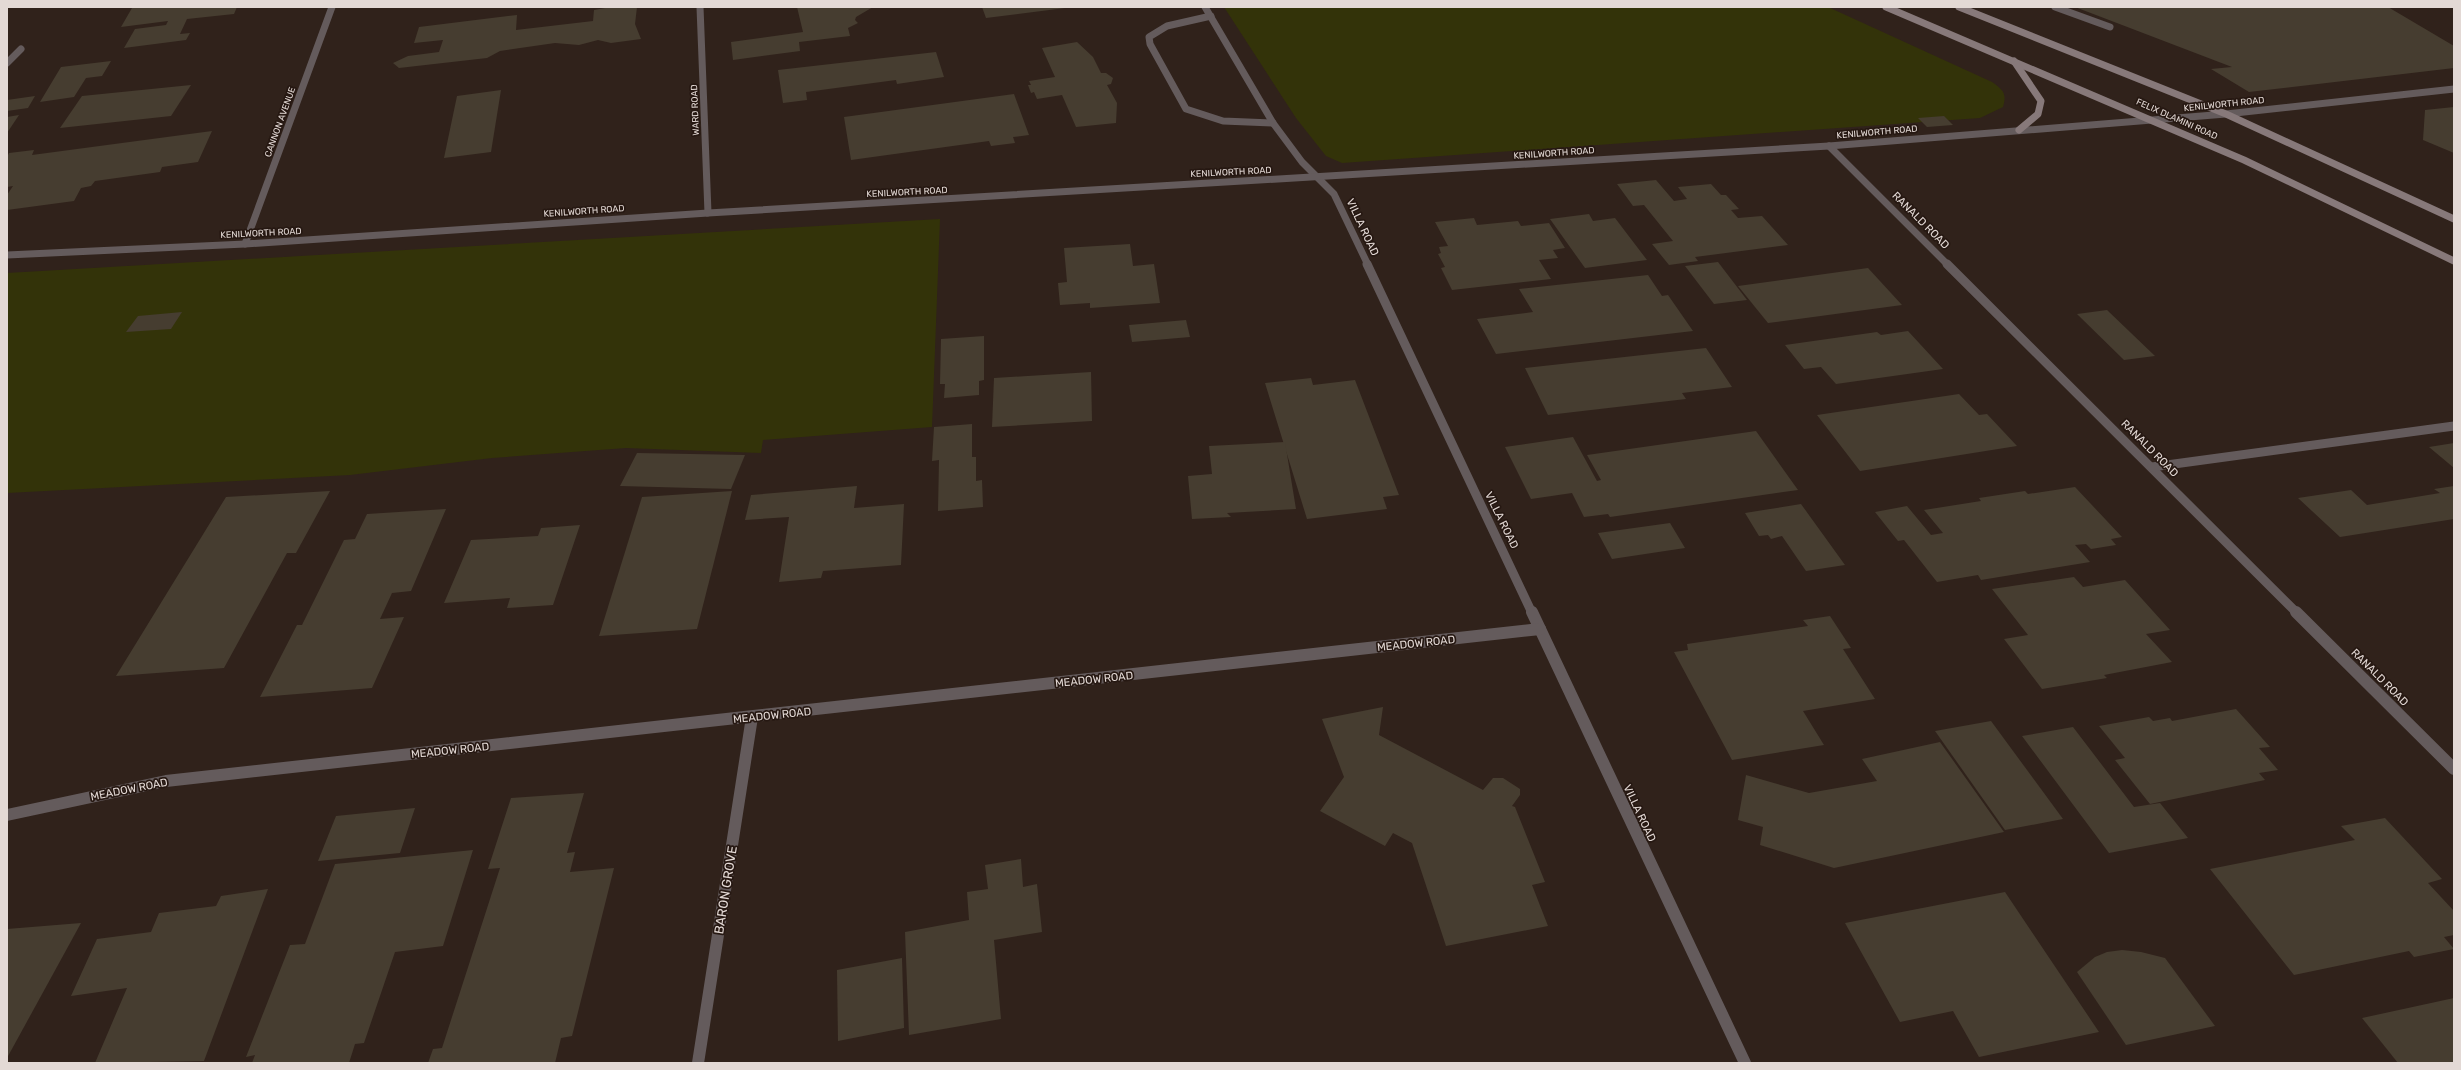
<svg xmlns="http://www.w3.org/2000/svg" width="2461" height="1070" viewBox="0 0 2461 1070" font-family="Rubik,sans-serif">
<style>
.green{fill:#333309}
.building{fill:#463d30}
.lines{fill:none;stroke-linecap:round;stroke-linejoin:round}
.lane{stroke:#645b5c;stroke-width:7}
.street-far2{stroke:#645b5c;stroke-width:7}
.street-far1{stroke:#645b5c;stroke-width:9}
.street{stroke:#645b5c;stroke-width:12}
.secondary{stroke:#87797a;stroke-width:7}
.labels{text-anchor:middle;stroke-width:3.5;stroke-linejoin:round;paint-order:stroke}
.far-street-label{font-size:9px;fill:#e3d9d5;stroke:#261812}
.street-label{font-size:11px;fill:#e3d9d5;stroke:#261812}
.near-street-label{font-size:13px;fill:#e3d9d5;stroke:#261812}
</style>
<rect width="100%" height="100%" fill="#30221b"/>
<!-- green -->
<g class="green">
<path d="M1224,7h604l164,75c11,8 15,11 11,25l-23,11 -638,45 -16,-7 -30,-38z"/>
<path d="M940,219l-8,208 -169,13 -2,13 -135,-5 -134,10 -142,17 -343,18v-220z"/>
</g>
<!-- building -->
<g class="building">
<path d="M143,7h94l-3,7 -47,5 -7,15 10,-1 -4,7 -62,8 11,-19 31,-4 2,-4 -47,6 11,-19z"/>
<path d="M611,7h26l-2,17 6,15 -30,4 -13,-3 -19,5 -24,-2 -55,8 -13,7 -88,10 -6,-5 15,-7 31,-4 4,-12 -29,3 5,-16 98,-12 -1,15 77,-9 1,-11z"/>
<path d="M797,7h76l-17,10 -1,3 3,3 -10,5 2,8 -51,6 1,9 -67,9 -2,-18 72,-10z"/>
<path d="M982,7h83v1l-79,10z"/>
<path d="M2075,7h313l66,39v22l-205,24 -38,-23 21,-2z"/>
<path d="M1077,42l16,15 8,16h5l7,5 -2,6 -4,1 10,18 -1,20 -40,4 -14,-32 -25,4 -3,-7 -3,1 -3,-8h3l-2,-4 26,-4 -13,-29z"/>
<path d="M936,52l8,25 -47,7 -1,-4 -90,12 1,8 -24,3 -5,-33z"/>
<path d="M111,61l-9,15 -16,2 -12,19 -34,5 21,-35z"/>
<path d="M191,85l-20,31 -111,12 22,-32z"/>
<path d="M501,90l-10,62 -47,6 13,-62z"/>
<path d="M1014,94l15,41 -16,2 2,6 -24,3 -2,-5 -138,19 -7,-43z"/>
<path d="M35,96l-7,12 -21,3v-11z"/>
<path d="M2454,107v46l-31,-13 2,-30z"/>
<path d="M19,115l-12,18v-16z"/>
<path d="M1944,116l9,9 -26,2 -9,-9z"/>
<path d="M212,131l-14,31 -36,5 -2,5 -65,9 -4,5 -10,2 -7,13 -67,9v-15l6,-9 -6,1v-30l2,-4 25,-3 -2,5z"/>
<path d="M1656,180l18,21 13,-2 -9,-12 33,-3 10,11h5l13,14 -8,1 7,8 24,-2 26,29 -93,12 3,4 -29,4 -17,-21 21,-3 -29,-36 -11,1 -16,-22z"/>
<path d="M1589,214l4,7 22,-3 32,42 -62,8 -35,-49z"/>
<path d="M1474,218l3,7 41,-4 3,5 28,-3 16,25 -12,2 5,8 -19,2 12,19 -99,11 -11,-22 4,-1 -7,-13 3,-1 -2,-6 9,-1 -13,-24z"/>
<path d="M1130,244l3,22 21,-2 6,39 -70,5v-5l-30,2 -2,-22 9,-1 -3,-34z"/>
<path d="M1718,262l29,38 -33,4 -29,-38z"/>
<path d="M1868,268l34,37 -134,18 -30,-37z"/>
<path d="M1648,275l14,21 6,-1 25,36 -197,23 -19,-35 56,-7 -14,-23z"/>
<path d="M2107,310l48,46 -31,4 -47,-46z"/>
<path d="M182,312l-11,17 -45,3 12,-16z"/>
<path d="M1186,320l4,17 -58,5 -3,-17z"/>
<path d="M1908,331l35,38 -107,15 -15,-17 -17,2 -19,-24 92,-13 4,3z"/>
<path d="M984,336v44l-5,1v14l-35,3 1,-14h-5l1,-45z"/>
<path d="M1706,348l26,39 -50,6 4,6 -138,16 -23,-47z"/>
<path d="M1091,372l1,49 -100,6 2,-49z"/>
<path d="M1311,378l2,7 42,-5 44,115 -16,2 4,12 -80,10 -42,-136z"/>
<path d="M1959,394l20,21 8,-1 30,32 -157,25 -43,-56z"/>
<path d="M972,424v33h4v24l6,-1 1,27 -45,4 1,-51 -7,1 2,-34z"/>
<path d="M1756,431l42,59 -188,27 -2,-3 -24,3 -12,-24 -41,6 -26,-52 68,-10 24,44 4,-1 -14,-25z"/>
<path d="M1285,442l11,67 -69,4 4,4 -39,2 -4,-43 24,-2 -3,-28z"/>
<path d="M2454,443v25l-25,-21z"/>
<path d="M637,453l108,2 -14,34 -111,-3z"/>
<path d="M857,486l-3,22 50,-4 -3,61 -78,6 -2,7 -42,4 10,-65 -44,3 6,-25z"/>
<path d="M2454,486v33l-114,18 -42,-39 53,-8 16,15 73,-12 -6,-4z"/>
<path d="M2075,487l47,50 -11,2 5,6 -25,4 -5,-5 -11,1 15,17 -109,18 -3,-5 -41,7 -33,-42 -6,1 -23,-29 32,-6 24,29 12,-2 -19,-23 57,-9 -2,-3 46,-7 3,3z"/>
<path d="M330,491l-34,62h-9l-63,115 -108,8 110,-179z"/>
<path d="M732,491l-35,138 -98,7 43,-139z"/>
<path d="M1801,504l44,61 -39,6 -24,-35 -11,3 -3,-4 -9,1 -14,-23z"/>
<path d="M446,509l-35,82 -19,2 -12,26 24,-2 -32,71 -112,9 37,-72h5l42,-85 11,-1 12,-25z"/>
<path d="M1670,523l15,25 -73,11 -14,-26z"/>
<path d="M580,525l-27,80 -46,3 3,-10 -66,5 27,-63 67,-4 3,-8z"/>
<path d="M2074,577l9,10 42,-7 45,50 -24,4 26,28 -68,13 3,3 -65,11 -38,-50 24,-4 -36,-46z"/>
<path d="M1830,616l21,32 -8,1 32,50 -72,12 21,34 -92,15 -58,-108 14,-2 -1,-6 121,-18 -5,-6z"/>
<path d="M1383,707l-4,28 104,55 10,-12h10l17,11v6l-8,11 3,1 30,75 -13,3 16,41 -102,20 -34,-103 -19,-10 -8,13 -65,-35 24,-34 -22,-58z"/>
<path d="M2236,709l34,38 -11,1 19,22 -19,3 6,7 -115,24 -35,-44 10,-2 -26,-32 50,-9 4,4 17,-3 2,3z"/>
<path d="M1991,721l72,98 -58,11 -70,-99z"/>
<path d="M2073,727l61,80 26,-4 28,35 -79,15 -87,-117z"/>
<path d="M1940,742l64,90 -170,36 -74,-23 3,-18 -25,-7 8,-45 63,18 68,-12 -15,-22z"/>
<path d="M584,793l-17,60 8,-1 -5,20 44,-4 -42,168 -11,2 -6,25h-127l5,-14 9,-1 58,-180 -12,1 23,-71z"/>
<path d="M415,808l-15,45 -82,8 18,-45z"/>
<path d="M2385,818l57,61 -14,4 26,28v24l-10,2 10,12 -40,8 -5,-6 -115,24 -84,-106 145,-29 -14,-14z"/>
<path d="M473,850l-30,96 -48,6 -31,91 -9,1 -6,19h-97l3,-8 -9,2 44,-112 15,-1 30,-80z"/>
<path d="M1021,859l2,28 14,-3 5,48 -48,8 7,79 -92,16 -4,-103 64,-12 -2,-28 21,-3 -3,-24z"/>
<path d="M268,889l-64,172 -109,2 32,-75 -56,8 26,-57 54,-7 8,-19 57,-7 5,-10z"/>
<path d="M2005,892l94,140 -120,25 -26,-46 -53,11 -55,-99z"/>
<path d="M81,923l-74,135v-129z"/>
<path d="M2122,950l19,2 24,6 50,68 -89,19 -49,-73 18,-15 12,-5z"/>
<path d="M902,958l2,70 -66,13 -1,-71z"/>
<path d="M2454,998v65h-56l-36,-45z"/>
</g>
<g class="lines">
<!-- lane -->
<g class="lane">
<path d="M2055,7l55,20"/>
<path d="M1211,16l-44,10 -18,11 1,7 36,65 37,12 50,2"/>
<path d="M7,63l14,-14"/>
</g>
<!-- street-far2 -->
<g class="street-far2">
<path d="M700,7l8,206"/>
<path d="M1205,7l68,116 29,39 32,32 34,71"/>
<path d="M1829,146l119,119"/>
<path d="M245,244l87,-237"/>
<path d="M7,255l238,-11 463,-31 1121,-67 397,-32 228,-25"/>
</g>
<!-- street-far1 -->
<g class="street-far1">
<path d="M1367,264l165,349"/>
<path d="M1947,264l350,349"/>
<path d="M2152,467l302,-41"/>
</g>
<!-- street -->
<g class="street">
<path d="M1532,612l213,451"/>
<path d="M2296,612l158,157"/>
<path d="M7,815l159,-34 1374,-152"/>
<path d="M698,1063l54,-346"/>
</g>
<!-- secondary -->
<g class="secondary">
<path d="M1886,7l358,153 210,101"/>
<path d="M1959,7l267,107 228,105"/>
<path d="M2014,61l27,40 -3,13 -19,16"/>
</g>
</g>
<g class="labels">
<!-- far-street labels -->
<g class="far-street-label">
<text transform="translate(2224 104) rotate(-6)" y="3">KENILWORTH ROAD</text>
<text transform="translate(695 110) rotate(-92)" y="3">WARD ROAD</text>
<text transform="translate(2177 119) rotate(24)" y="3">FELIX DLAMINI ROAD</text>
<text transform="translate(280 122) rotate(-70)" y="3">CANNON AVENUE</text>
<text transform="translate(1877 132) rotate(-5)" y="3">KENILWORTH ROAD</text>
<text transform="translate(1554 153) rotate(-4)" y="3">KENILWORTH ROAD</text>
<text transform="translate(1231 172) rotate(-3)" y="3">KENILWORTH ROAD</text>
<text transform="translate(907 192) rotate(-3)" y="3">KENILWORTH ROAD</text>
<text transform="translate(584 211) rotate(-4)" y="3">KENILWORTH ROAD</text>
<text transform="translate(261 233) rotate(-3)" y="3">KENILWORTH ROAD</text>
</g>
<!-- street labels -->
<g class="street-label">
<text transform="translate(1921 220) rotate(45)" y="4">RANALD ROAD</text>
<text transform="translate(1363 227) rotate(65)" y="4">VILLA ROAD</text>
<text transform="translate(2150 448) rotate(45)" y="4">RANALD ROAD</text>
<text transform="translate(1502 520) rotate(64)" y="4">VILLA ROAD</text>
<text transform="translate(1416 643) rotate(-6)" y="4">MEADOW ROAD</text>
<text transform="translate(2380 677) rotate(45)" y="4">RANALD ROAD</text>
<text transform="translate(1094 679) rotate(-6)" y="4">MEADOW ROAD</text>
<text transform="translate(772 715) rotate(-6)" y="4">MEADOW ROAD</text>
<text transform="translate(450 750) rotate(-6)" y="4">MEADOW ROAD</text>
<text transform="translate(129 789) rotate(-11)" y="4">MEADOW ROAD</text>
<text transform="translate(1640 813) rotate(65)" y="4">VILLA ROAD</text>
</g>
<!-- near-street labels -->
<g class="near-street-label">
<text transform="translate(725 890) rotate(-81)" y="5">BARON GROVE</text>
</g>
</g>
<!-- border -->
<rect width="2461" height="1070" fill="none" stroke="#e3d9d5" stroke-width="16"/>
</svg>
